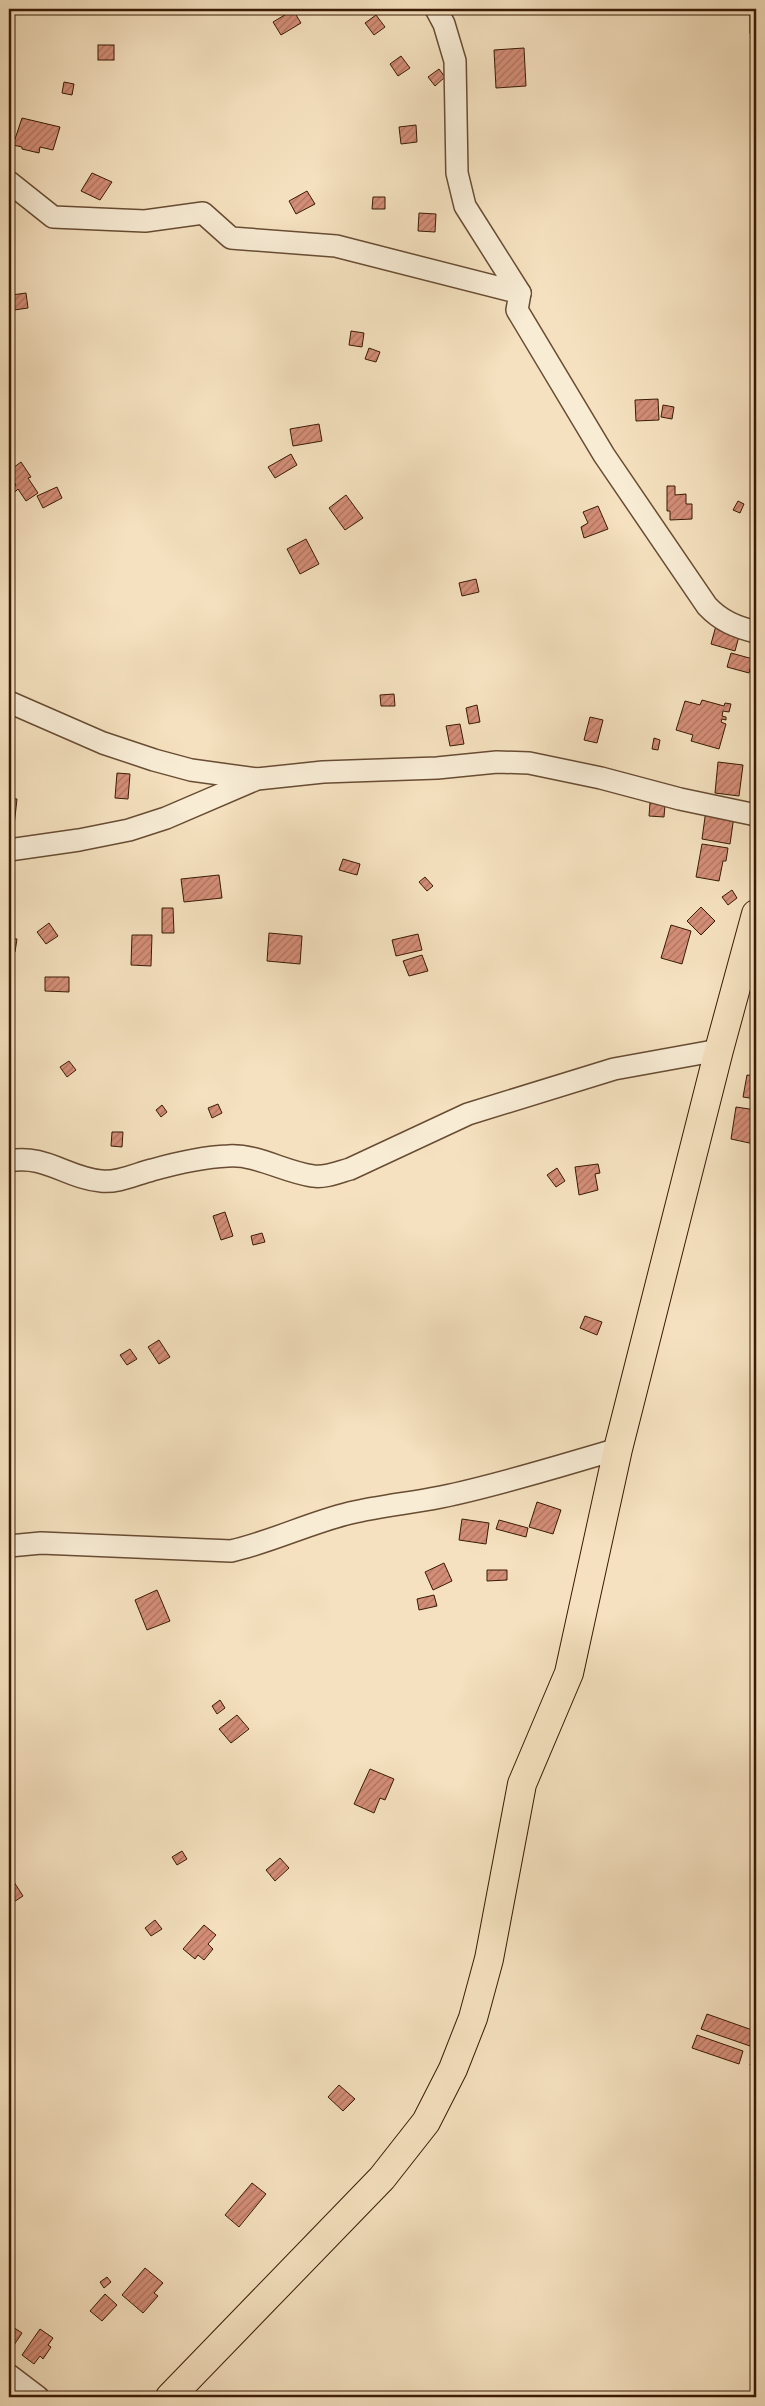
<svg xmlns="http://www.w3.org/2000/svg" width="765" height="2406" viewBox="0 0 765 2406" font-family="'EB Garamond',serif">
<style>
.building{fill:url(#building-hatch);stroke:#391a04}
.lines{fill:none;stroke-linecap:round;stroke-linejoin:round}
.minor-casing{stroke:#684c33;stroke-width:24}
.major-casing{stroke:#391a04;stroke-width:30}
.minor{stroke:#f8ecd5;stroke-width:21}
.major{stroke:#f5e1bf;stroke-width:28}
</style>
<defs>
<pattern id="building-hatch" width="6" height="6" patternUnits="userSpaceOnUse" patternTransform="scale(1.25)"><rect width="6" height="6" fill="#d48e78"/><path d="M-1 1l2-2M0 6l6-6M5 7l2-2" fill="none" stroke="#ad7360"/></pattern>
</defs>
<rect width="100%" height="100%" fill="#f5e1bf"/>
<filter id="stains"><feTurbulence type="fractalNoise" baseFrequency=".004" numOctaves="4"/><feColorMatrix values="0 0 0 0 .2 0 0 0 0 .09 0 0 0 0 .02 0 0 0 .5 -.17"/></filter>
<radialGradient id="worn" r=".72"><stop offset=".6" stop-color="#630" stop-opacity="0"/><stop offset="1" stop-color="#630" stop-opacity=".3"/></radialGradient>
<!-- building -->
<g class="building">
<rect x="750" y="9" width="6" height="24"/>
<path d="M293,10l8,13 -20,12 -8,-13z"/>
<path d="M376,15l9,12 -11,8 -9,-12z"/>
<rect x="98" y="45" width="16" height="15"/>
<path d="M524,48l2,38 -30,2 -2,-38z"/>
<path d="M401,56l9,12 -12,8 -8,-12z"/>
<path d="M439,69l6,8 -10,9 -7,-9z"/>
<path d="M64,82l10,2 -2,11 -10,-2z"/>
<path d="M22,118l38,9 -7,23 -13,-3 -1,6 -17,-4v-2l-9,-2z"/>
<path d="M416,125l1,17 -16,2 -2,-17z"/>
<path d="M92,173l20,9 -12,18 -19,-9z"/>
<path d="M307,191l8,13 -19,10 -7,-13z"/>
<path d="M373,197h12v12h-13z"/>
<path d="M419,213l17,1 -1,18 -17,-1z"/>
<path d="M26,293l2,15 -14,2 -2,-15z"/>
<path d="M351,331l13,2 -2,14 -13,-2z"/>
<path d="M369,348l11,4 -4,10 -11,-3z"/>
<path d="M658,399l1,21 -23,1 -1,-21z"/>
<path d="M663,405l11,2 -2,12 -11,-2z"/>
<path d="M319,424l3,17 -29,5 -3,-17z"/>
<path d="M291,454l6,11 -22,13 -7,-11z"/>
<path d="M21,462l10,15 -3,1 10,15 -12,8 -8,-12 -3,3 -3,-4 4,-3 -7,-10v-4z"/>
<path d="M667,486h8v9l11,-1v10h6v15l-22,1v-9h-3z"/>
<path d="M57,487l5,11 -19,10 -6,-12z"/>
<path d="M346,495l17,23 -18,12 -16,-22z"/>
<path d="M738,501l6,3 -4,9 -7,-3z"/>
<path d="M598,506l10,23 -24,9 -3,-11 7,-4 -5,-11z"/>
<path d="M306,539l13,25 -19,10 -13,-25z"/>
<path d="M476,579l3,13 -17,4 -3,-13z"/>
<path d="M717,622l24,7 -6,22 -24,-7z"/>
<path d="M731,653l22,6 -4,14 -22,-6z"/>
<path d="M394,694l1,12h-14l-1,-11z"/>
<path d="M702,700l22,6 1,-3 6,1 -2,8 -6,-1 -1,5 4,1v3l-4,-1 -1,3 5,2 -7,25 -28,-8 2,-6 -17,-5 9,-29 15,4z"/>
<path d="M477,705l3,17 -11,2 -3,-16z"/>
<path d="M590,717l13,3 -6,23 -13,-3z"/>
<path d="M460,724l4,20 -14,2 -4,-20z"/>
<path d="M654,738l6,2 -2,10 -6,-1z"/>
<path d="M718,762l25,3 -4,31 -24,-3z"/>
<path d="M117,773l13,1 -2,25 -13,-1z"/>
<path d="M9,798l8,1 -3,27 -5,-1z"/>
<path d="M650,803l15,2 -1,12 -15,-1z"/>
<path d="M706,810l28,6 -4,28 -28,-5z"/>
<path d="M702,844l26,4 -2,13h-3l-4,20 -23,-4z"/>
<path d="M343,859l17,5 -3,11 -18,-5z"/>
<path d="M219,875l3,23 -38,4 -3,-23z"/>
<path d="M425,877l8,9 -6,5 -8,-9z"/>
<path d="M732,890l5,8 -9,7 -6,-8z"/>
<path d="M701,907l14,14 -14,14 -14,-14z"/>
<path d="M162,908h11l1,25h-12z"/>
<path d="M49,923l9,13 -12,8 -9,-12z"/>
<path d="M671,925l20,6 -9,33 -21,-6z"/>
<path d="M269,933l33,3 -2,28 -33,-3z"/>
<path d="M418,934l4,16 -26,6 -4,-16z"/>
<path d="M132,935h20l-1,31 -20,-1z"/>
<path d="M9,938l8,1 -2,13 -6,-1z"/>
<path d="M422,955l6,16 -19,5 -6,-15z"/>
<path d="M45,977h24v15l-24,-1z"/>
<path d="M69,1061l7,9 -9,7 -7,-10z"/>
<path d="M747,1075l9,1v23l-13,-2z"/>
<path d="M218,1104l4,9 -10,5 -4,-10z"/>
<path d="M162,1105l5,7 -6,5 -5,-7z"/>
<path d="M736,1107l20,3 -2,34 -23,-5z"/>
<path d="M112,1132h11l-1,15 -11,-1z"/>
<path d="M598,1164l2,9 -5,1 3,16 -19,5 -4,-28z"/>
<path d="M557,1168l8,13 -9,6 -9,-12z"/>
<path d="M225,1212l8,24 -12,4 -8,-24z"/>
<path d="M262,1233l3,9 -12,3 -2,-9z"/>
<path d="M585,1316l17,6 -5,13 -17,-7z"/>
<path d="M159,1340l11,17 -11,7 -11,-17z"/>
<path d="M130,1349l7,10 -10,6 -7,-10z"/>
<path d="M537,1502l24,8 -8,24 -24,-7z"/>
<path d="M462,1519l27,4 -3,21 -27,-4z"/>
<path d="M499,1520l29,8 -2,9 -30,-8z"/>
<path d="M444,1563l8,18 -19,9 -8,-18z"/>
<path d="M487,1570h20v10l-20,1z"/>
<path d="M157,1590l13,31 -23,9 -12,-30z"/>
<path d="M434,1595l3,11 -18,4 -2,-11z"/>
<path d="M220,1700l5,8 -8,6 -5,-8z"/>
<path d="M237,1715l12,14 -18,14 -12,-14z"/>
<path d="M370,1769l24,10 -9,21 -5,-2 -6,15 -20,-9z"/>
<path d="M182,1851l5,8 -10,6 -5,-8z"/>
<path d="M280,1858l9,10 -14,13 -9,-11z"/>
<path d="M12,1879l11,17 -14,9v-24z"/>
<path d="M155,1920l7,9 -11,7 -6,-8z"/>
<path d="M204,1925l12,10 -8,9 5,5 -9,11 -6,-5 -3,4 -12,-10z"/>
<path d="M707,2014l48,17 -5,15 -49,-17z"/>
<path d="M697,2035l46,16 -4,13 -47,-16z"/>
<path d="M756,2046v21l-6,-2z"/>
<path d="M339,2085l16,14 -12,12 -15,-14z"/>
<path d="M252,2183l14,11 -27,33 -14,-12z"/>
<path d="M145,2268l18,15 -9,10 4,3 -15,17 -21,-18z"/>
<path d="M107,2277l4,5 -7,6 -4,-6z"/>
<path d="M105,2294l12,11 -15,16 -12,-10z"/>
<path d="M13,2327l9,6 -8,12 -5,-4v-8z"/>
<path d="M40,2329l13,9 -5,7 3,2 -8,12 -3,-3 -6,8 -12,-9z"/>
</g>
<g class="lines">
<defs>
<g id="minor">
<path d="M436,9l8,15 11,37 2,112 8,33 55,87"/>
<path d="M9,182l44,35 92,4 58,-8 28,25 105,8 184,47 -3,17 87,145 103,151c14,15 29,21 49,26"/>
<path d="M9,702l94,41 51,17 37,10 66,9"/>
<path d="M9,850l70,-10 50,-10 37,-12 91,-39 66,-7 114,-4 60,-6 32,1 72,15 79,21 76,16"/>
<path d="M9,1161c36,-7 58,17 92,20 17,2 35,-7 51,-11 25,-7 50,-13 76,-14 29,-2 56,16 85,20 12,2 26,-4 37,-7l118,-55 146,-45 105,-19"/>
<path d="M9,1546l32,-3 190,8c40,-9 78,-28 119,-38 30,-7 61,-10 91,-16 59,-12 118,-31 177,-48"/>
<path d="M9,2375l29,22"/>
</g>
<path id="major" d="M170,2397l212,-219 44,-56 27,-53 20,-51 16,-59 33,-175 47,-111 49,-224 101,-399 37,-136"/>
</defs>
<!-- minor casing -->
<use href="#minor" class="minor-casing"/>
<!-- major casing -->
<use href="#major" class="major-casing"/>
<!-- minor -->
<use href="#minor" class="minor"/>
<!-- major -->
<use href="#major" class="major"/>
</g>
<!-- margin -->
<rect width="765" height="2406" fill="none" stroke="#f5e1bf" stroke-width="30"/>
<rect x="10" y="10" width="745" height="2386" fill="none" stroke="#391a04" stroke-width="2.5"/>
<rect x="15" y="15" width="735" height="2376" fill="none" stroke="#391a04"/>
<rect width="100%" height="100%" filter="url(#stains)"/>
<rect width="100%" height="100%" fill="url(#worn)"/>
</svg>
